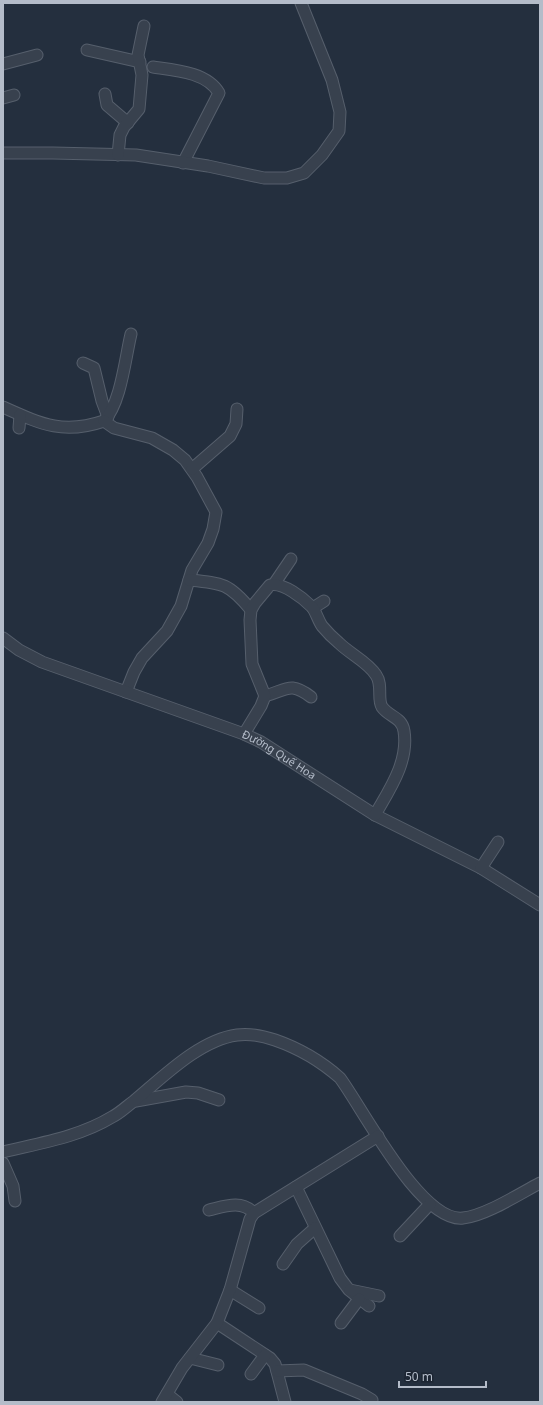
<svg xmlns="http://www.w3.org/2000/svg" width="543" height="1405" viewBox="0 0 543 1405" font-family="'Noto Sans',sans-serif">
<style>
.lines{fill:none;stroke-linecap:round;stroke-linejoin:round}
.minor-casing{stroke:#565f6c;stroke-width:13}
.minor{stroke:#38414e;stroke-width:11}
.labels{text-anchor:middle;stroke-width:4;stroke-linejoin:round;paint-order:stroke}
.street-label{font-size:11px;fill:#b4bcc9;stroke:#1d2633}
</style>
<rect width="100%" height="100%" fill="#242f3e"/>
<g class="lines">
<defs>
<g id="minor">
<path d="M87,50l53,12"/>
<path d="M3,64l34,-9"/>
<path d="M153,67c21,3 54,5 66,26l-36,70"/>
<path d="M105,94l2,11 21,18"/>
<path d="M3,98l11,-3"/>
<path d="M3,153h50l83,2 72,11 56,12h23l17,-5 18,-18 17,-24 1,-19 -8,-32 -31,-77"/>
<path d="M118,155l2,-20 4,-8 15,-18 3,-34 -4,-20 6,-29"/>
<path d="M83,363l11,5 8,33 6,16"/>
<path d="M3,407c38,17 60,28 101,14 17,-18 21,-62 27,-87"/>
<path d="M104,421l10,7 38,10 21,12 12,10 12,17 19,35 -3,17 -5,14 -16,27 -11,36 -14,25 -25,27 -8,14 -8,20"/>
<path d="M19,428l1,-13"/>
<path d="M192,469l38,-33 6,-12 1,-15"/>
<path d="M189,580c33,3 40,3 62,30"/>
<path d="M274,584l17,-25"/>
<path d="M313,608l11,-7"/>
<path id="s1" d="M3,638l16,12 23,12 202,72 17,8 114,73 106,53 59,37"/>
<path d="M265,696c22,-6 25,-15 46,1"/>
<path d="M244,734l17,-28 4,-10 -13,-32 -2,-44 1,-10 4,-7 15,-18c13,-3 33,13 42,22 4,5 6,13 10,19 5,6 11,12 17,17 11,11 29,19 37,32 7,10 1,24 6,32 7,10 20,10 22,24 5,31 -15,59 -29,84"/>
<path d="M481,868l17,-26"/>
<path d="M136,1101l50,-9 12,1 21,7"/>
<path d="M3,1152c37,-9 76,-15 109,-35 8,-4 15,-11 22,-16 28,-23 65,-61 103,-66 13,-2 26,1 38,5 23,8 47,22 65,38 23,31 81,145 123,140 22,-2 56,-24 77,-35"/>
<path d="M3,1163l10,23 2,15"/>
<path d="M296,1187l44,91 9,12 20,16"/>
<path d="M209,1210c17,-4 32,-10 45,3"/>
<path d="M400,1236l30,-32"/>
<path d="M283,1264l14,-20 18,-16"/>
<path d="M230,1290l29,18"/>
<path d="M350,1290l29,6"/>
<path d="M217,1323l53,35 5,6 10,38"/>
<path d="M341,1323l18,-24"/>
<path d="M190,1358l28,7"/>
<path d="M277,1371l27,-1 58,24 10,6"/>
<path d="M251,1374l14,-19"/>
<path d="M167,1394l10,8"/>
<path d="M162,1402l20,-34 35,-45 13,-33 20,-71 4,-6 124,-77"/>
</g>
</defs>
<!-- minor casing -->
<use href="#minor" class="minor-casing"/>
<!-- minor -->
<use href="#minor" class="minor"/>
</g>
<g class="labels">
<!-- street labels -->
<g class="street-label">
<text dy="4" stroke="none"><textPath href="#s1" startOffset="301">Đường Quế Hoa</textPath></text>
</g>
</g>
<!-- border -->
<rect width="543" height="1405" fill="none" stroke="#b4bcc9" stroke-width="8"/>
<!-- scale -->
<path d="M399 1381v6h87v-6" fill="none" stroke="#b4bcc9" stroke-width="2"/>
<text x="405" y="1381" font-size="12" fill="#b4bcc9" stroke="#1d2633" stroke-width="3" paint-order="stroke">50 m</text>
</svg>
